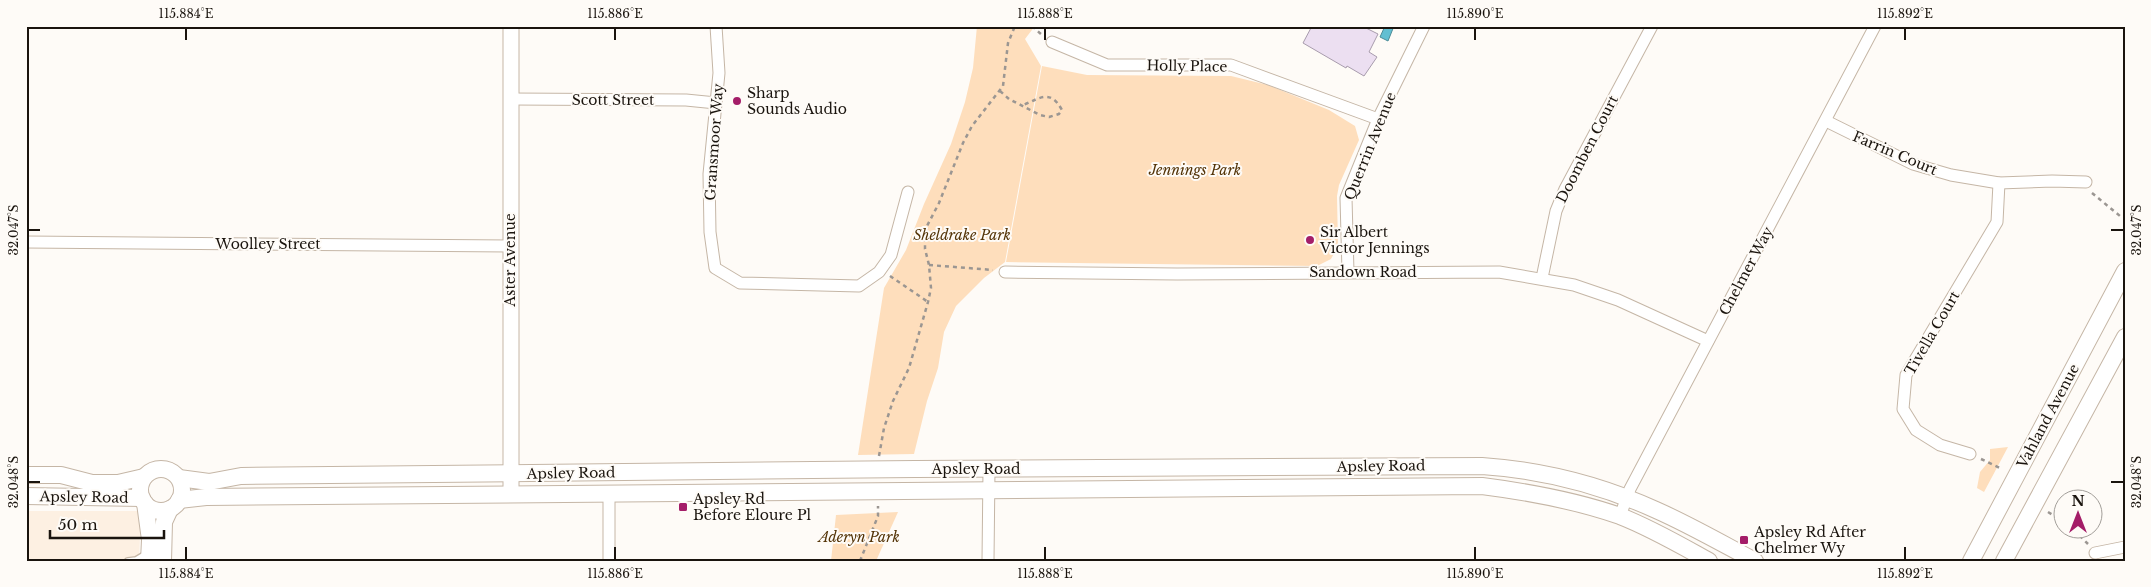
<svg xmlns="http://www.w3.org/2000/svg" width="2151" height="587" viewBox="0 0 2151 587" font-family="'Libre Baskerville',serif">
<style>
.built{fill:#fdf0e2}
.green{fill:#fedebc}
.water{fill:#63bfd2;stroke:#4d8c97}
.building{fill:#ecdff1;stroke:#a89cad}
.lines{fill:none;stroke-linecap:round;stroke-linejoin:round}
.service-casing{stroke:#c5b6a6;stroke-width:8}
.minor-casing{stroke:#c5b6a6;stroke-width:13}
.tertiary-casing{stroke:#c5b6a6;stroke-width:17}
.secondary-casing{stroke:#c5b6a6;stroke-width:18}
.path{stroke:#9b9692;stroke-width:2.5;stroke-dasharray:4 4;stroke-linecap:butt}
.service{stroke:#fff;stroke-width:5.5}
.minor{stroke:#fff;stroke-width:11}
.tertiary{stroke:#fff;stroke-width:15}
.secondary{stroke:#fff;stroke-width:16}
.ticks{fill:none;stroke:#1a140e;stroke-width:2}
.poi-dot{fill:#a41d68;stroke:#fefbf7;stroke-width:2}
.labels{text-anchor:middle;stroke-width:4;stroke-linejoin:round;paint-order:stroke}
.street-label{font-size:14px;fill:#1a140e;stroke:#fefbf7}
.poi-label{font-size:14px;fill:#1a140e;stroke:#fefbf7;text-anchor:start}
.park-label{font-size:14px;font-style:italic;fill:#533306;stroke:#fefbf7}
.neatline{fill:none;stroke:#1a140e;stroke-width:2}
.ticks-label{font-size:12px;text-anchor:middle;fill:#1a140e}
</style>
<rect width="100%" height="100%" fill="#fefbf7"/>
<!-- built -->
<path class="built" d="M26,511h115l-2,50h-113z"/>
<!-- green -->
<g class="green">
<path d="M977,26h58l-10,13 16,27 -36,196 -21,16 -28,28 -12,26 -6,36 -11,33 -13,53 -56,1 26,-167 22,-38 18,-46 27,-60 14,-42 8,-34z"/>
<path d="M1042,66l45,9 144,1 37,9 61,25 26,16 4,14 -20,45 -2,11 1,50 -7,13 -14,7 -311,-4z"/>
<path d="M2008,447l-24,45 -7,-4 3,-16 10,-12v-11z"/>
<path d="M898,512l-22,49h-45l5,-46z"/>
</g>
<!-- water -->
<path class="water" d="M1385,26h9l-6,15 -8,-4z"/>
<!-- building -->
<path class="building" d="M1312,26h50l16,8 -9,18 8,5 -13,19 -17,-10 -1,2 -43,-25z"/>
<g class="lines">
<defs>
<path id="service" d="M128,561l8,-1 10,-6"/>
<g id="minor">
<path d="M716,26l3,47 -10,101 1,58 5,36 25,15 119,3 20,-14 12,-17 17,-63"/>
<path d="M1052,42l55,23h124l147,54"/>
<path d="M511,99l175,1 30,3"/>
<path d="M1826,121l87,43 38,11 48,8 53,-2 34,1"/>
<path d="M26,242l484,4"/>
<path d="M1005,272l172,2 322,-2 75,13 44,15 90,41"/>
<path d="M1348,272l-2,-74 32,-79 46,-93"/>
<path d="M1542,278l14,-67 9,-22 87,-163"/>
<path d="M1970,454l-30,-9 -24,-15 -13,-21 3,-34 91,-153 2,-39"/>
<path d="M609,494v67"/>
<path d="M1620,516l10,-27 245,-463"/>
<path d="M2095,553l30,-6"/>
<path d="M988,561l1,-91"/>
</g>
<path id="tertiary" d="M511,494v-468"/>
<g id="secondary">
<circle cx="161" cy="490" r="21"/>
<path d="M26,475h35l31,8h26l26,-6"/>
<path d="M179,478l30,4 32,-6 674,-7 567,-3c60,4 119,19 174,44 34,15 67,34 99,51"/>
<path d="M26,496l116,2"/>
<path d="M179,500l27,-3 1276,-11c47,6 92,14 138,30 31,12 60,29 89,45"/>
<path d="M145,503l5,37 -1,21"/>
<path d="M163,561l1,-39 6,-13"/>
<path d="M1971,561l154,-290"/>
<path d="M2004,561l121,-224"/>
</g>
</defs>
<!-- service casing -->
<use href="#service" class="service-casing"/>
<!-- minor casing -->
<use href="#minor" class="minor-casing"/>
<!-- tertiary casing -->
<use href="#tertiary" class="tertiary-casing"/>
<!-- secondary casing -->
<use href="#secondary" class="secondary-casing"/>
<!-- path -->
<g class="path">
<path d="M1032,26l10,9"/>
<path d="M1000,91l9,8 31,16 9,2 10,-3 3,-4c-12,-22 -23,-11 -39,-5"/>
<path d="M2092,193l28,23"/>
<path d="M929,265l64,5"/>
<path d="M890,276l38,26"/>
<path d="M879,456l5,-28 9,-27 16,-33 19,-66 3,-14 -2,-23 -4,-16v-14l2,-9 12,-23 24,-60 9,-17 31,-40 5,-43 7,-17"/>
<path d="M1981,459l19,9"/>
<path d="M2048,512l16,10"/>
<path d="M2074,530l14,14"/>
<path d="M860,561l18,-45v-10"/>
</g>
<!-- service -->
<use href="#service" class="service"/>
<!-- minor -->
<use href="#minor" class="minor"/>
<!-- tertiary -->
<use href="#tertiary" class="tertiary"/>
<!-- secondary -->
<use href="#secondary" class="secondary"/>
</g>
<!-- ticks -->
<path class="ticks" d="M186,28v12M615,28v12M1045,28v12M1475,28v12M1905,28v12M28,230h12M2111,230h13M28,482h12M2111,482h13M186,547v13M615,547v13M1045,547v13M1475,547v13M1905,547v13"/>
<!-- markers -->
<g class="poi-dot">
<circle cx="737" cy="101" r="5"/>
<circle cx="1310" cy="240" r="5"/>
<rect x="678" y="502" width="10" height="10" rx="2.5"/>
<rect x="1739" y="535" width="10" height="10" rx="2.5"/>
</g>
<g class="labels">
<!-- street labels -->
<g class="street-label">
<text transform="translate(1187 66) rotate(1)" y="5">Holly Place</text>
<text x="613" y="105">Scott Street</text>
<text transform="translate(714 142) rotate(-86)" y="5">Gransmoor Way</text>
<text transform="translate(1370 146) rotate(-68)" y="5">Querrin Avenue</text>
<text transform="translate(1587 149) rotate(-63)" y="5">Doomben Court</text>
<text transform="translate(1895 153) rotate(23)" y="5">Farrin Court</text>
<text x="268" y="249">Woolley Street</text>
<text transform="translate(510 260) rotate(-90)" y="5">Aster Avenue</text>
<text transform="translate(1746 271) rotate(-62)" y="5">Chelmer Way</text>
<text x="1363" y="277">Sandown Road</text>
<text transform="translate(1932 333) rotate(-60)" y="5">Tivella Court</text>
<text transform="translate(2048 416) rotate(-62)" y="5">Vahland Avenue</text>
<text transform="translate(1381 466) rotate(-1)" y="5">Apsley Road</text>
<text x="976" y="474">Apsley Road</text>
<text transform="translate(571 473) rotate(-1)" y="5">Apsley Road</text>
<text transform="translate(84 497) rotate(1)" y="5">Apsley Road</text>
</g>
<!-- poi labels -->
<g class="poi-label">
<text x="747" y="98">Sharp<tspan x="747" dy="16">Sounds Audio</tspan></text>
<text x="1320" y="237">Sir Albert<tspan x="1320" dy="16">Victor Jennings</tspan></text>
<text x="693" y="504">Apsley Rd<tspan x="693" dy="16">Before Eloure Pl</tspan></text>
<text x="1754" y="537">Apsley Rd After<tspan x="1754" dy="16">Chelmer Wy</tspan></text>
</g>
<!-- park labels -->
<g class="park-label">
<text x="1195" y="175">Jennings Park</text>
<text x="962" y="240">Sheldrake Park</text>
<text x="859" y="542">Aderyn Park</text>
</g>
</g>
<!-- border -->
<rect width="2151" height="587" fill="none" stroke="#fefbf7" stroke-width="55"/>
<!-- north arrow -->
<g transform="translate(2078 514)"><circle r="24" fill="#fefbf7" stroke="#a39f9a"/>
<path d="M0-4L9 19L0 12L-9 19Z" fill="#a41d68"/>
<text y="-8" font-size="14" font-weight="bold" text-anchor="middle" fill="#1a140e">N</text>
</g>
<!-- scale -->
<path d="M50 530v8h114v-8" fill="none" stroke="#1a140e" stroke-width="2.5"/>
<text x="58" y="530" font-size="15" fill="#1a140e" stroke="#fefbf7" stroke-width="4" paint-order="stroke">50 m</text>
<rect x="28" y="28" width="2096" height="532" class="neatline"/>
<g class="ticks-label">
<text x="186" y="18">115.884°E</text>
<text x="615" y="18">115.886°E</text>
<text x="1045" y="18">115.888°E</text>
<text x="1475" y="18">115.890°E</text>
<text x="1905" y="18">115.892°E</text>
<text transform="translate(14 230) rotate(-90)" y="4">32.047°S</text>
<text transform="translate(2137 230) rotate(-90)" y="4">32.047°S</text>
<text transform="translate(14 482) rotate(-90)" y="4">32.048°S</text>
<text transform="translate(2137 482) rotate(-90)" y="4">32.048°S</text>
<text x="186" y="578">115.884°E</text>
<text x="615" y="578">115.886°E</text>
<text x="1045" y="578">115.888°E</text>
<text x="1475" y="578">115.890°E</text>
<text x="1905" y="578">115.892°E</text>
</g>
</svg>
